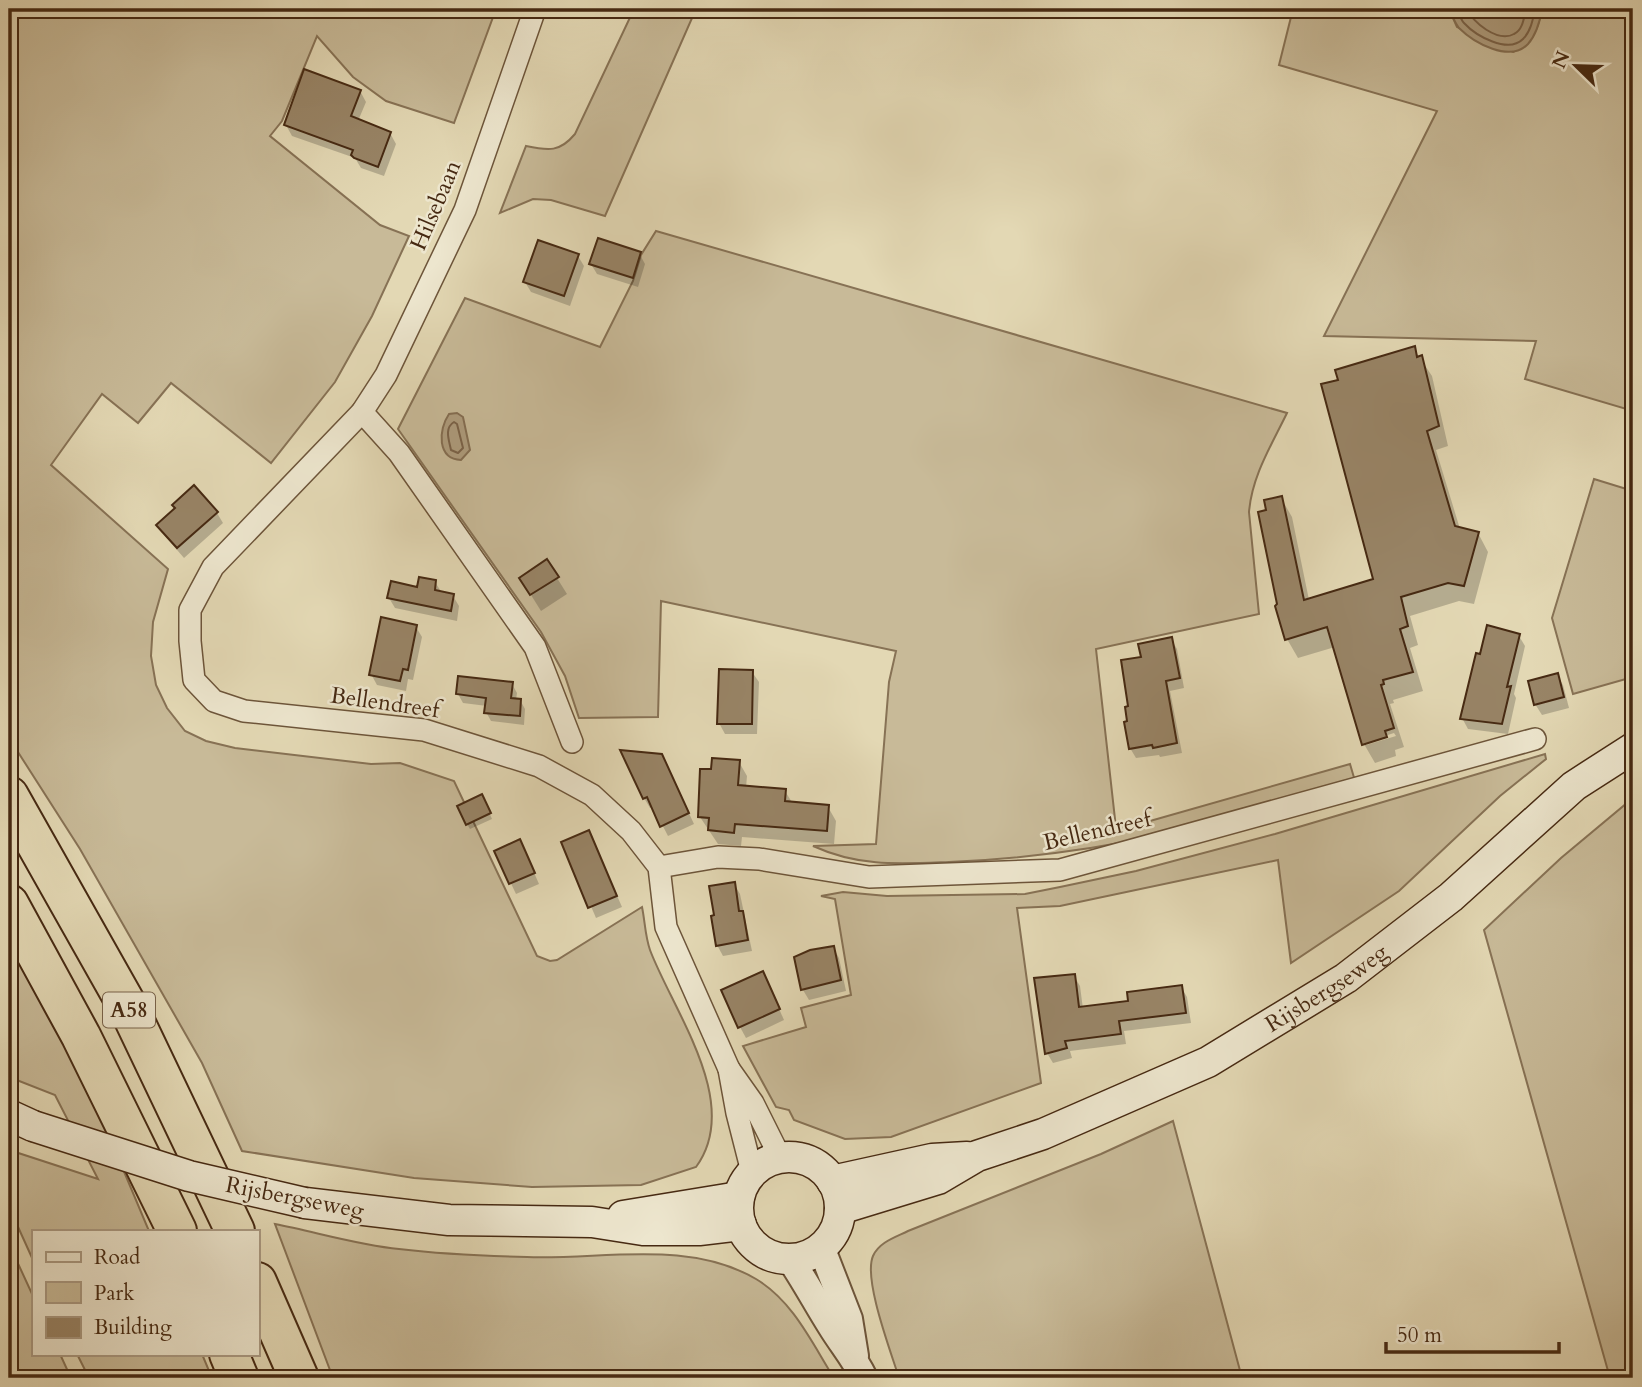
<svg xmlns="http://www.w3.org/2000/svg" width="1642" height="1387" viewBox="0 0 1642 1387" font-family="Cardo,serif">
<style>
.green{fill:#c8ba98;stroke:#877255;stroke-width:2}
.water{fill:#ae9c7d;stroke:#846e52;stroke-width:2}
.shadow{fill:#0003;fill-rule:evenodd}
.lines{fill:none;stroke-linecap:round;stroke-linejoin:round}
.shore{stroke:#7a6248;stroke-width:2}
.building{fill:#988466;stroke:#462912;stroke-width:2}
.minor-casing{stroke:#6d553a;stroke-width:24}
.tertiary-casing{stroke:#6d553a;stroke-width:30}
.secondary-casing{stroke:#462912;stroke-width:33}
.motorway-casing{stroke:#462912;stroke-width:42}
.minor{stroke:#ede6ce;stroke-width:21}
.tertiary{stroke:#ede6ce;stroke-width:26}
.secondary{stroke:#ede6ce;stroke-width:30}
.motorway{stroke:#e3d8b4;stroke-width:38}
.secondary-bridge-casing{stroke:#462912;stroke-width:33;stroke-linecap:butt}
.secondary-bridge{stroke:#ede6ce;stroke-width:30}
.labels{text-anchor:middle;stroke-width:5;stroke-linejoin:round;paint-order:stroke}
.shield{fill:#ede6ce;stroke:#78624a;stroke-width:2}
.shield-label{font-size:21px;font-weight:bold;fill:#462912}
.street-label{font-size:23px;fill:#462912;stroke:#ede6ce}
</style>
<rect width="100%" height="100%" fill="#e3d8b4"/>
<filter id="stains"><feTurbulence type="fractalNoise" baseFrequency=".00286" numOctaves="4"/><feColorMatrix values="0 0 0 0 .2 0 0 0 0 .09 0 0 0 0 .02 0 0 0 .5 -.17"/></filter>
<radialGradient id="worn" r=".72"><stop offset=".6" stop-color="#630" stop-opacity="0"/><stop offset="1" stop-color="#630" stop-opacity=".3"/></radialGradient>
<!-- green -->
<g class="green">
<path d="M9,9h487l-42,114 -68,-22 -33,-24 -36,-41 -35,85 -12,15 110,89 29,11 -37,80 -37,66 -64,81 -100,-80 -33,40 -36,-29 -51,71 117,104 -15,53 -2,34 5,29 11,23 18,23 21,10 29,7 136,16 29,-1 54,18 83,175 13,5 7,-1 85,-53c3,14 3,29 8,43 23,61 93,153 46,217l-55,18 -109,2 -118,-9 -172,-27 -40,-88 -122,-214 -71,-111z"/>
<path d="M634,9h62l-91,207 -54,-16 -18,-1 -33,14 26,-67c23,5 34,6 49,-12z"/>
<path d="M1293,9h156l8,18 56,25c20,-9 25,-23 29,-43h91v402l-108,-32 11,-38 -212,-5 113,-225 -158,-46z"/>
<path d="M656,231l631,182c-16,33 -35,63 -38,99l10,102 -163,35 20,179 27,-5 207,-59 5,17c-62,17 -123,38 -185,52 -73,16 -147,26 -221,29 -50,2 -90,5 -136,-16l63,-2 13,-162 7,-31 -235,-50 -3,116 -79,1 -14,-42 -24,-44 -143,-203 67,-131 135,49 33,-66 8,-26z"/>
<path d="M1594,479l39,12v186l-60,17 -21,-76z"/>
<path d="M1545,754l1,5 -46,37 -101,95 -108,72 -13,-103 -218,46 -43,2 24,175 -150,54 -46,2 -51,-19 -5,-10 -13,-3 -33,-61 63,-19 -5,-19 50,-13 -16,-96 -14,-3 22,-4 44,4 138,-2 35,-7 76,-16 139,-37z"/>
<path d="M1633,798v580h-23l-126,-448 77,-72z"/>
<path d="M9,932l66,123 74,176h-116v29l-24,-53v-57l89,29 -43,-84 -46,-18z"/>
<path d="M1173,1121l69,257h-343c-8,-26 -36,-99 -26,-122 6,-14 23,-19 35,-25l193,-77z"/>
<path d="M275,1224c41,8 83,21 124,25 42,5 86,7 128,8 75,3 161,-18 229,22 37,22 56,64 78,99h-501z"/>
<path d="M9,1244l24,52v58h27l11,24h-62z"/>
<path d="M77,1354h125l10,24h-123z"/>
</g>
<!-- water -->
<g class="water">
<path d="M1449,9h93c-2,12 -5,25 -14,35 -18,19 -54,-1 -69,-16 -4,-5 -7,-13 -10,-19z"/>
<path d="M457,413l6,4 7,33 -9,10c-24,-1 -23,-30 -12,-46z"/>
</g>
<!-- shadow -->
<g class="shadow">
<path d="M360,91l6,11 -8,19 32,12 6,11 -12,32 -23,-8 -6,-10 -63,-22 -6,-11z"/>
<path d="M639,253l6,11 -7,23 -41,-13 -6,-10z"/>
<path d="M578,256l6,10 -14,40 -39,-14 -6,-10z"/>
<path d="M1414,349l18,27 16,70 -12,4 24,79 18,4 10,19 -14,52 -15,-3 -49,15 8,29 -8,3 13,43 -30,9 1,3 -4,1 14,43 -9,3 1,6 -21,7 -11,-19 -29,-97 -37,11 -11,-19 -8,-34 -11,-93 13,-14 11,19 17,83 67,-20 -36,-199zM1394,733l2,3 -30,9v-3z"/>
<path d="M194,487l23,26 6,10 -39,35 -19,-22 -6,-11 17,-16z"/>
<path d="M557,578l10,16 -26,17 -20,-32z"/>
<path d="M435,582l7,11 11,3 6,10 -2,15 -62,-13 -6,-10z"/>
<path d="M416,627l6,10 -9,43 -5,-1 -2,12 -29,-6 -6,-11z"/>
<path d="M1519,636l6,10 -11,48 2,4 -8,36 -40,-5 -6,-11 19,-62z"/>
<path d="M1171,639l6,10 7,39 -14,3 12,62 -22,4 -1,-2 -23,3 -6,-10v-41l13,-48z"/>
<path d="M752,672l7,10 -2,52h-32l-6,-11z"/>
<path d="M1557,675l6,10 6,23 -27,7 -7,-11z"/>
<path d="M512,684l5,9 -1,7h4l5,9 -1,16 -33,-4 -5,-9 1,-6 -24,-3 -5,-9z"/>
<path d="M739,762l8,14 -1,12 39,3 8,13 35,3 8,14 -2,23 -92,-7 -1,9 -23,-2 -18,-27 13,-46z"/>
<path d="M667,766l27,58 -26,12 -15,-29 -3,1 -6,-10z"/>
<path d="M484,801l8,18 -22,10 -3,-5z"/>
<path d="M564,843h30l28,64 -26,11z"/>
<path d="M496,852h29l14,32 -23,10z"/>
<path d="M734,884l6,10 12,57 -29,5 -6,-11z"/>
<path d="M833,947l6,11 7,33 -37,9 -6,-10 -7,-32z"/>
<path d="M1074,976l6,10 3,23 47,-6 51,-16 6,10 4,26 -67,8 2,13 -56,7 2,7 -19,5 -6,-10z"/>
<path d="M768,984l16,36 -38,18 -6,-11z"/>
</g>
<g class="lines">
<!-- shore -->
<g class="shore">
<path d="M1457,9c2,5 4,11 7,14 12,13 44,31 59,16 8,-8 10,-20 12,-30"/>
<path d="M1467,9c5,13 31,34 47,25 9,-4 10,-17 12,-25"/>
<path d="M454,422l3,2 6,24 -5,5 -7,-3c-2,-10 -7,-22 3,-28z"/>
</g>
</g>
<!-- building -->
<g class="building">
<path d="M304,69l57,21 -10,26 40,16 -13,35 -24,-9 -3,-3 2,-5 -69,-25z"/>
<path d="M598,238l43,14 -8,26 -44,-14z"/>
<path d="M538,240l41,14 -15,42 -41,-14z"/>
<path d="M1415,346l2,11 5,-2 17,71 -12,5 28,95 24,6 -15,54 -16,-3 -47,14 7,29 -8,3 13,43 -30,8 1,4 -3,1 13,43 -9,3 2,6 -25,8 -35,-118 -42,13 -10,-34 2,-2 -19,-92 8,-2 -2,-10 18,-4 22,104 69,-21 -52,-195 17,-4 -3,-10z"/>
<path d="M194,485l24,27 -41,36 -21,-23 19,-17 -3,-3z"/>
<path d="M547,559l12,18 -29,18 -11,-17z"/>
<path d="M419,577l17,3 -1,10 19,4 -3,17 -64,-13 4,-17 26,6z"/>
<path d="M381,617l36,8 -9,45 -5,-1 -3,12 -31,-6z"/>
<path d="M1487,625l33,9 -13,53 4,-1 -9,38 -42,-5 16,-66 4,1z"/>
<path d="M1172,637l8,41 -14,3 11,62 -24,5 -1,-3 -23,4 -5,-27 3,-1 -2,-14 3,-1 -7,-46 20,-3 -3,-13z"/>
<path d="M719,669l34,1 -1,54h-35z"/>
<path d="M1558,673l6,24 -30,8 -6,-24z"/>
<path d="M458,676l55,6 -2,16 10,1 -1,17 -36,-3 2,-15 -30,-4z"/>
<path d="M620,750l42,4 27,59 -29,14 -13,-30 -4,2z"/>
<path d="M712,758l28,2 -2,25 48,4 -1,12 44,4 -2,26 -92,-7 -1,9 -26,-3 1,-12 -11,-1 2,-48h11z"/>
<path d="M482,794l9,19 -25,12 -9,-19z"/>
<path d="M589,830l28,66 -29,12 -27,-66z"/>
<path d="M520,839l15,34 -26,11 -15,-33z"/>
<path d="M735,882l4,29h4l5,29 -32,6 -5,-30 3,-1 -5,-29z"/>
<path d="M834,946l7,34 -40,10 -7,-33 16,-7z"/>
<path d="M763,971l17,38 -42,19 -17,-38z"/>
<path d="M1075,974l4,33 49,-6 -1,-9 55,-7 4,28 -67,8 2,13 -56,7 2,7 -22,6 -11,-76z"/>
</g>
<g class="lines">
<defs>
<g id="minor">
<path d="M535,9l-70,201 -79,165 -24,37 -149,155 -23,43v31l4,39 20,21 30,10 180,19 115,36 53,29 39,36 28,36 7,60 63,142"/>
<path d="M362,412l37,41 136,194 37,95"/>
<path d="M659,867l59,-10 41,2 110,18 191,-7 475,-131"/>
<path d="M752,1172l-15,-59 -8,-44 24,34 27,54"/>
</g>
<g id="tertiary">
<path d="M821,1247l28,72 6,37"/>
<path d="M790,1259c15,22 27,45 41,67 11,18 24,33 33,52"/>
</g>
<g id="secondary">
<path d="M9,1115l24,11"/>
<circle cx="789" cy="1208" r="51"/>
<path d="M832,1181l100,-22 35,-2"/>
<path d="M305,1203l144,17 143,2 51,8h56l42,-5"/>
<path id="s1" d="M840,1209l98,-30 39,-23 66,-22 165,-72 138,-84 105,-81 123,-111 59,-38"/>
<path d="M623,1216l116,-19"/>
</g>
<g id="motorway">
<path d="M9,796l119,211 107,224"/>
<path d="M9,904l72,132 96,195"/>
<path d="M257,1282l42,96"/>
<path d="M229,1354l10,24"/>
</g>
</defs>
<!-- minor casing -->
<use href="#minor" class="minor-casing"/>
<!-- tertiary casing -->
<use href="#tertiary" class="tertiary-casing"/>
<!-- secondary casing -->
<use href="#secondary" class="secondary-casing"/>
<!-- motorway casing -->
<use href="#motorway" class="motorway-casing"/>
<!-- minor -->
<use href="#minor" class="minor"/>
<!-- tertiary -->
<use href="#tertiary" class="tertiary"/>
<!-- secondary -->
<use href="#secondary" class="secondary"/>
<!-- motorway -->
<use href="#motorway" class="motorway"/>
<defs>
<path id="secondary-bridge" d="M33,1126l156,50 116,27"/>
</defs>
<!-- secondary-bridge casing -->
<use href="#secondary-bridge" class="secondary-bridge-casing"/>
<!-- secondary-bridge -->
<use href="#secondary-bridge" class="secondary-bridge"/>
</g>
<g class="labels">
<!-- shield labels -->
<rect class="shield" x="103" y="992.5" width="52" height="35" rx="5"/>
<g class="shield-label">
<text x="129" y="1017">A58</text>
</g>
<!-- street labels -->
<g class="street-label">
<text transform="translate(435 205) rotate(-67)" y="8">Hilsebaan</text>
<text transform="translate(385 702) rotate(8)" y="8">Bellendreef</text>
<text transform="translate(1097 830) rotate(-13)" y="8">Bellendreef</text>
<text dy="8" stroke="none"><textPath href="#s1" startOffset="537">Rijsbergseweg</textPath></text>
<text transform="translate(295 1197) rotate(11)" y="8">Rijsbergseweg</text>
</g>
</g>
<!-- margin -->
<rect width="1642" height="1387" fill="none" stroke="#e3d8b4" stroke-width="35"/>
<rect x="10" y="10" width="1621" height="1366" fill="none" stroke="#462912" stroke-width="3.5"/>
<rect x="18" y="18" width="1607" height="1352" fill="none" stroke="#462912" stroke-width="2"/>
<!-- legend -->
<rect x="32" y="1230" width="228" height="126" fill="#ede6ce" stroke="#aa9a83" stroke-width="2"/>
<rect x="46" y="1252" width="35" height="10" fill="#ede6ce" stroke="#aa9a83" stroke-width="2"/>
<text x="94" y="1264" font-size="21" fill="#462912">Road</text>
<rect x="46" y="1282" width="35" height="21" fill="#c8ba98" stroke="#aa9a83" stroke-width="2"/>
<text x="94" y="1300" font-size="21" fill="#462912">Park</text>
<rect x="46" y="1317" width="35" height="21" fill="#988466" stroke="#aa9a83" stroke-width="2"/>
<text x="94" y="1334" font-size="21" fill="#462912">Building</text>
<!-- north arrow -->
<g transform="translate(1576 66) rotate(293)" stroke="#ede6ce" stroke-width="5" paint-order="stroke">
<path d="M0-5L12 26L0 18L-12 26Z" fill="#462912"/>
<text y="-10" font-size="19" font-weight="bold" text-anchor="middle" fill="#462912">N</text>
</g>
<!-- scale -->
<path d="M1386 1342v10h173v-10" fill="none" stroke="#462912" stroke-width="3.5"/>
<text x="1397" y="1342" font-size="21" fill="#462912" stroke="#ede6ce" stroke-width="5" paint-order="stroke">50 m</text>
<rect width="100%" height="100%" filter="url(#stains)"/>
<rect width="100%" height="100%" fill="url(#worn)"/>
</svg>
